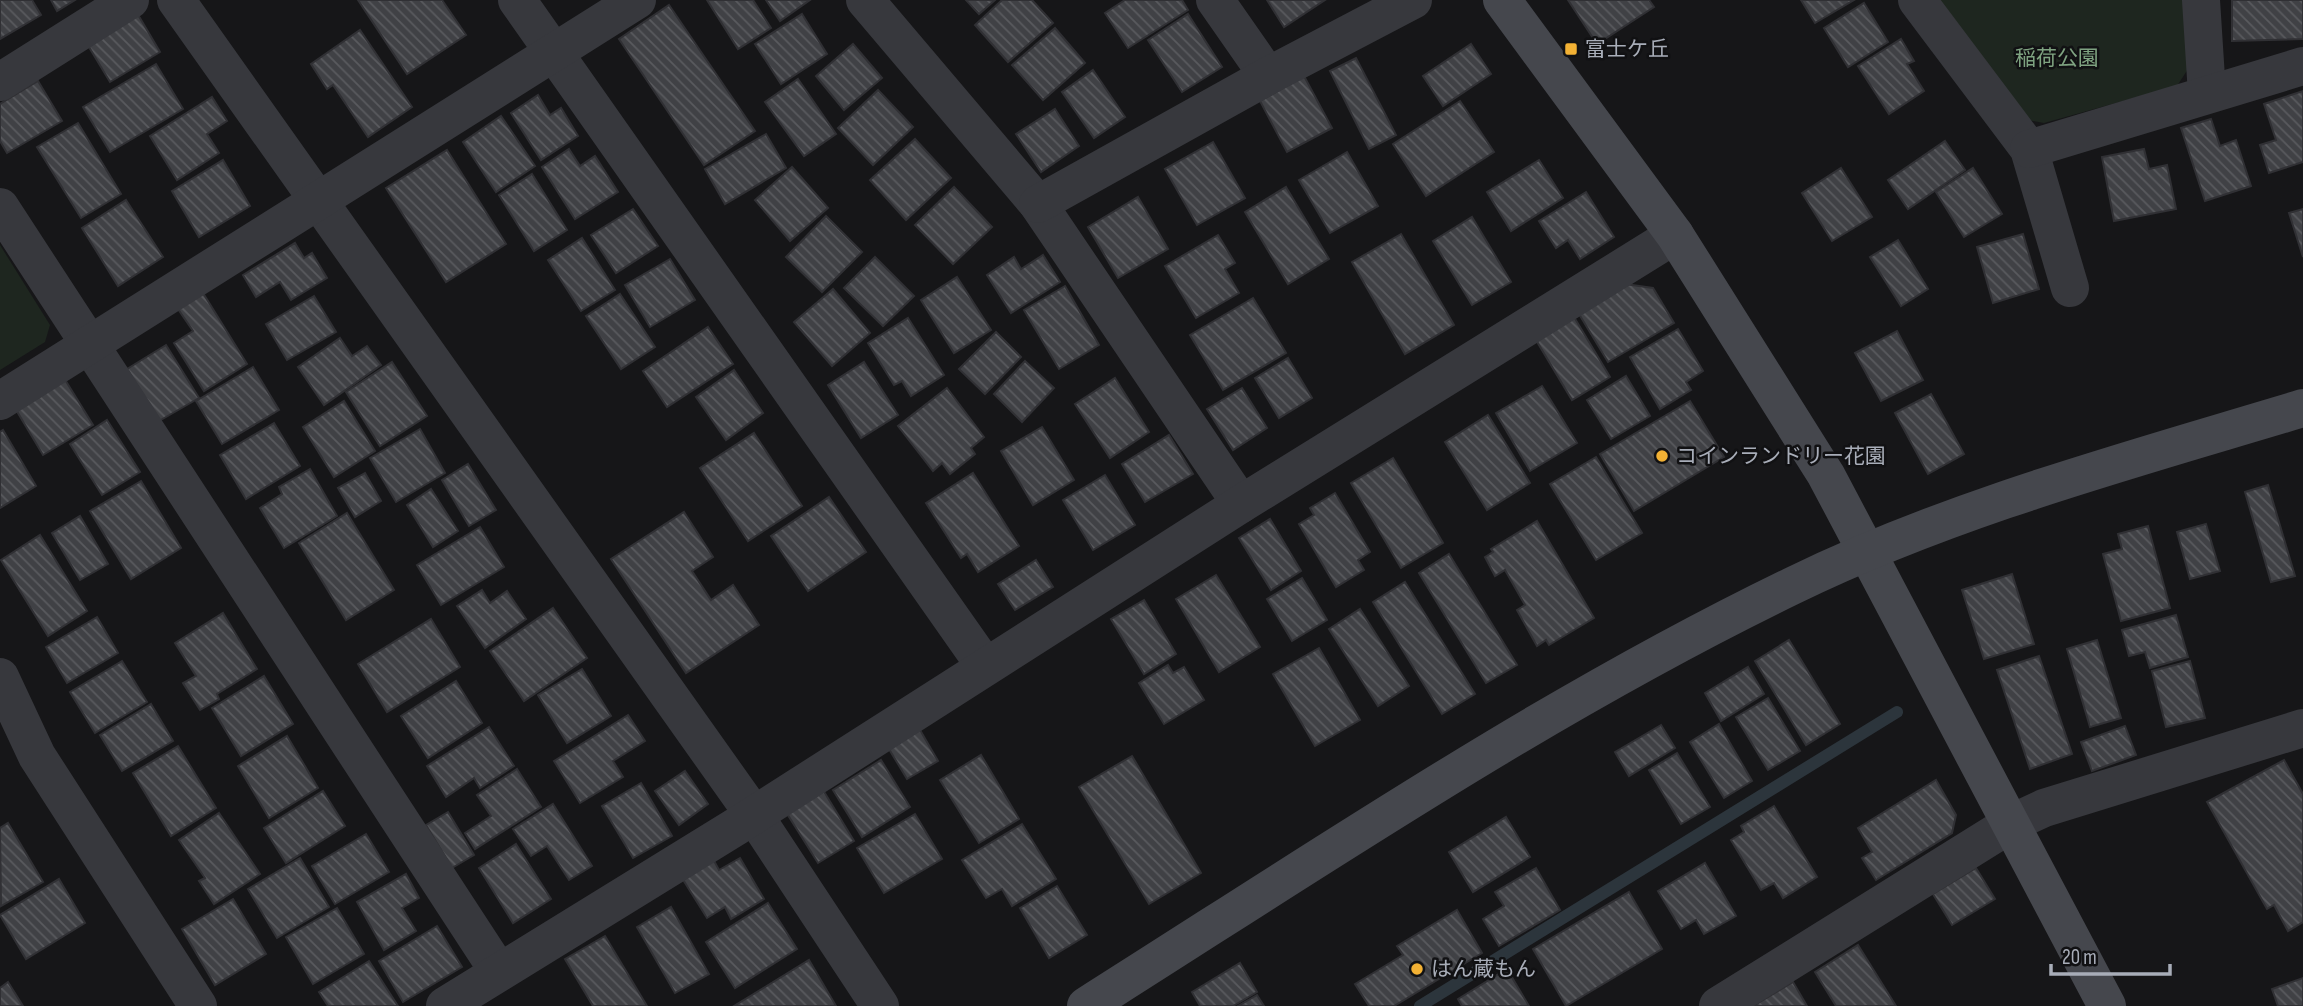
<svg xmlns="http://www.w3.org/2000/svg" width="2303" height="1006" viewBox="0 0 2303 1006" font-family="'Sofia Sans Condensed','Noto Sans JP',sans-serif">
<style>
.green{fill:#1e261f}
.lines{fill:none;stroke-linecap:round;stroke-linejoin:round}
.stream{stroke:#2c353c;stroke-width:12}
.building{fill:url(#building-back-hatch);stroke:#303034;stroke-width:2}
.street{stroke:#37383d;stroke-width:38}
.secondary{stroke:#45474d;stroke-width:38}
.poi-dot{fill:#f2b134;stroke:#111113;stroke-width:2.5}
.labels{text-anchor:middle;stroke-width:5;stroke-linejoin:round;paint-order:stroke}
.poi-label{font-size:21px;fill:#a8adb8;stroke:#111113;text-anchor:start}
.park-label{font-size:21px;fill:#7fa381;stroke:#111113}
</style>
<defs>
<pattern id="building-back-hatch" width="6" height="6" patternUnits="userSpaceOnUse" patternTransform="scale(1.75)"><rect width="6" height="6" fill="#404145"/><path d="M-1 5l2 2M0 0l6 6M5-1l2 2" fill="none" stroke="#595a5e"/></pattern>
</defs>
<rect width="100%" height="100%" fill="#161618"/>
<!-- green -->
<g class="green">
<path d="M1939,0h244l5,69 -11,17 -133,37 -16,-3z"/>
<path d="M0,245l50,80 -5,17 -45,28z"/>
</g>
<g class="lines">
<!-- stream -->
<path class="stream" d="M1420,1006l477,-294"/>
</g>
<!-- building -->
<g class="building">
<path d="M0,0h32l9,15 -41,24z"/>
<path d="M51,0h24l-18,11z"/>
<path d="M358,0h84l24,35 -59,39z"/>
<path d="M707,0h46l18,28 -33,21z"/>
<path d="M766,0h44l-30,21z"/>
<path d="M966,0h29l-16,14z"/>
<path d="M1002,0h30l21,23 -45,39 -33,-37z"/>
<path d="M1125,0h57l6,10 -60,38 -23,-35z"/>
<path d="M1267,0h58l-41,27z"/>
<path d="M1568,0h81l5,7 -57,37z"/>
<path d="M1801,0h53l-39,23z"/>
<path d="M2232,0h71v39l-71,2z"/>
<path d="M1864,3l24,39 -40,25 -24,-39z"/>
<path d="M669,5l86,126 -51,34 -85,-126z"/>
<path d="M137,13l23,39 -50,30 -24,-40z"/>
<path d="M802,14l25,40 -46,30 -26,-40z"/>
<path d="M1188,14l34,53 -40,25 -34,-52z"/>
<path d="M1055,28l30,35 -42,37 -31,-35z"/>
<path d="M360,30l52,77 -44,30 -35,-52 -6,4 -16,-25z"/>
<path d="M1901,39l13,22 -7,3 17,27 -35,23 -31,-48z"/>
<path d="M853,44l29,34 -38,32 -28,-34z"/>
<path d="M1471,44l20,30 -48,32 -20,-30z"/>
<path d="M1356,58l40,77 -27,14 -39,-78z"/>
<path d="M156,64l27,45 -73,43 -27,-45z"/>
<path d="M1093,70l32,47 -31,21 -32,-46z"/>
<path d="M1304,76l28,52 -45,24 -27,-51z"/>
<path d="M798,79l38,55 -32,22 -39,-54z"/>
<path d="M38,81l24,40 -55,32 -7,-12v-37z"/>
<path d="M878,90l35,37 -40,38 -35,-37z"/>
<path d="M2303,91v71l-34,11 -9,-28 16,-5 -12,-36z"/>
<path d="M538,95l12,20 11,-7 17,28 -37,24 -30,-47z"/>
<path d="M212,97l15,24 -20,13 12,19 -42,27 -27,-44z"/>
<path d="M1460,101l34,51 -68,44 -33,-52z"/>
<path d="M1055,109l24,37 -38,26 -25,-38z"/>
<path d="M501,116l34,50 -39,26 -33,-50z"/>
<path d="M2211,119l9,27 16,-6 15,46 -46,15 -24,-73z"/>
<path d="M78,123l43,71 -40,24 -44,-71z"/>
<path d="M766,134l20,34 -61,36 -20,-35z"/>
<path d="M915,139l36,39 -45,42 -36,-40z"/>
<path d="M1945,141l20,29 -57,39 -20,-29z"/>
<path d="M1213,142l32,56 -48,27 -32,-56z"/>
<path d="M569,149l11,17 15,-10 23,36 -43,27 -33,-52z"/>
<path d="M2144,149l5,20 18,-4 9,44 -62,12 -12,-64z"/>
<path d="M447,150l59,94 -60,38 -60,-94z"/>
<path d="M1347,152l31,54 -48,27 -31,-53z"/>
<path d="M223,160l27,46 -51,31 -27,-46z"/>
<path d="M1539,160l24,38 -52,33 -24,-39z"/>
<path d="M792,167l36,41 -38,33 -35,-41z"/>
<path d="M1841,168l31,49 -40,24 -30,-48z"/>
<path d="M1973,168l29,46 -38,23 -28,-45z"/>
<path d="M532,174l35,56 -33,21 -35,-56z"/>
<path d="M954,187l38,40 -39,37 -38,-39z"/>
<path d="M1286,187l43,72 -41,25 -43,-72z"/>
<path d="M1586,192l28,45 -34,22 -12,-19 -12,8 -17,-27z"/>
<path d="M1138,197l30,52 -50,29 -30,-51z"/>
<path d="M126,200l37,57 -45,29 -36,-58z"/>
<path d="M633,209l25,37 -42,27 -25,-38z"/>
<path d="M2303,209v48l-14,-44z"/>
<path d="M826,216l36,36 -40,40 -36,-35z"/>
<path d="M1472,217l39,65 -39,23 -39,-64z"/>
<path d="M1401,234l53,91 -49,29 -53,-92z"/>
<path d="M2023,234l16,55 -46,14 -16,-56z"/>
<path d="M1218,235l17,28 -10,6 14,24 -43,25 -31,-52z"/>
<path d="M582,238l33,52 -34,21 -33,-51z"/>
<path d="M1898,240l30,49 -27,17 -31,-49z"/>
<path d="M295,243l9,15 8,-5 15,25 -36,22 -11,-18 -24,15 -13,-22z"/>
<path d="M1043,255l17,27 -49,31 -24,-38 27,-18 7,12z"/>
<path d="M875,257l39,39 -31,30 -39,-38z"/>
<path d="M670,259l25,41 -45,27 -25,-42z"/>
<path d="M957,277l34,53 -37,23 -33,-53z"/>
<path d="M1618,283l35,5 21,35 -66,39 -32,-53z"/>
<path d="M1065,286l34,59 -40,24 -35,-59z"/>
<path d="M833,289l37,44 -38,33 -38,-44z"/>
<path d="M203,293l44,71 -43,27 -30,-48 19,-12 -15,-22z"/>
<path d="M620,294l35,53 -34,22 -35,-53z"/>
<path d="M314,296l22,36 -49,28 -21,-36z"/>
<path d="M1253,298l33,55 -63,37 -33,-55z"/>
<path d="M1574,317l36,60 -38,23 -36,-60z"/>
<path d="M908,318l36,57 -33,21 -9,-15 -8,4 -26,-42z"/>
<path d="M708,327l25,37 -66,43 -24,-36z"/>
<path d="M1678,329l25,42 -17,11 5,8 -31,19 -30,-52z"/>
<path d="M1897,331l26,49 -42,21 -26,-48z"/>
<path d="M996,332l25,25 -36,37 -26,-25z"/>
<path d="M340,338l12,18 15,-10 14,19 -57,40 -26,-38z"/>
<path d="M166,345l33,53 -40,23 -32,-52z"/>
<path d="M1288,358l24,40 -33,20 -24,-40z"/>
<path d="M1025,361l29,27 -32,34 -28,-28z"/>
<path d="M392,362l35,54 -47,30 -34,-54z"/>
<path d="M864,362l34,53 -37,23 -33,-53z"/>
<path d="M253,367l26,43 -57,34 -26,-43z"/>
<path d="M734,370l29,43 -37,27 -30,-43z"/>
<path d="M1626,376l24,40 -39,23 -24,-39z"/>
<path d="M64,378l29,47 -50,30 -28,-47z"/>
<path d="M1115,378l34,54 -39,26 -35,-54z"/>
<path d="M1542,386l35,57 -47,28 -34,-58z"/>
<path d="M947,388l37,49 -13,11 4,6 -25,20 -8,-11 -9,8 -35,-45z"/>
<path d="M1242,388l25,40 -34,22 -26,-41z"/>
<path d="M1931,394l33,60 -36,20 -33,-61z"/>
<path d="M344,401l31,50 -41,26 -31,-50z"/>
<path d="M1690,401l34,56 -90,54 -34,-57z"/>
<path d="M1488,415l42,68 -43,27 -42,-68z"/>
<path d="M107,420l33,52 -38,23 -32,-51z"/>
<path d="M274,423l26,43 -54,33 -26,-44z"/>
<path d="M1042,427l32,53 -41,25 -32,-54z"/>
<path d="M420,429l25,44 -49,29 -26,-44z"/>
<path d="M3,430l33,56 -36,22v-76z"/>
<path d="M754,433l48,73 -54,35 -48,-73z"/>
<path d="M1169,435l24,39 -48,28 -23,-38z"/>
<path d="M1596,457l46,76 -46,27 -46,-76z"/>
<path d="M1393,458l50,85 -42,25 -50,-85z"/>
<path d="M468,464l28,46 -27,16 -27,-46z"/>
<path d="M310,469l27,47 -53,32 -24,-40 22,-14 -3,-7z"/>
<path d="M365,473l16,28 -26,16 -17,-29z"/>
<path d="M973,473l46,73 -41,26 -11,-18 -6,4 -35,-55z"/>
<path d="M1105,475l30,50 -42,25 -30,-50z"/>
<path d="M141,481l40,67 -50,31 -41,-68z"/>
<path d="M2268,485l27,91 -24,6 -26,-90z"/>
<path d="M431,489l27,42 -25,16 -26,-42z"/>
<path d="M1335,493l35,59 -12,8 6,10 -28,17 -37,-63 15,-9 -4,-7z"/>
<path d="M829,497l37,55 -58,39 -37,-55z"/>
<path d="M684,512l29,45 -21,14 19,29 22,-15 26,40 -73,48 -75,-114z"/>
<path d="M347,513l47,77 -48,30 -47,-77z"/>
<path d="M80,516l28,48 -28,16 -28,-47z"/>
<path d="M1270,519l31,52 -30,19 -32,-52z"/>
<path d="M1537,521l57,97 -45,27 -3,-5 -9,6 -20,-36 8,-5 -20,-35 -10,6 -10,-19 8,-5 -2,-3z"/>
<path d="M2206,524l14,47 -30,8 -13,-47z"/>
<path d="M2148,526l22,82 -49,13 -18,-67 19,-5 -4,-15z"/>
<path d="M480,527l24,40 -63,38 -24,-40z"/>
<path d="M40,535l47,76 -39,25 -47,-76z"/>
<path d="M1449,554l68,111 -31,18 -67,-110z"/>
<path d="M1036,560l17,27 -38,23 -17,-26z"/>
<path d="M2012,574l22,70 -50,15 -22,-69z"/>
<path d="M1216,575l44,72 -41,25 -43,-73z"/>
<path d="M1302,578l25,42 -35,21 -25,-42z"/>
<path d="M1405,582l70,112 -33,20 -69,-112z"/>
<path d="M482,590l8,13 17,-12 19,28 -41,29 -28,-42z"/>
<path d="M1144,600l32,54 -32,20 -33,-55z"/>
<path d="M553,608l34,50 -63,43 -34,-50z"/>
<path d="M1360,609l49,77 -31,20 -49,-77z"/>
<path d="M223,613l34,56 -40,25 2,5 -19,11 -17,-27 13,-7 -21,-33z"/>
<path d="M2176,615l12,42 -38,11 -5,-16 -16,4 -7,-26z"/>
<path d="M97,617l21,36 -51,30 -21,-36z"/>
<path d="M431,619l29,48 -73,45 -29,-48z"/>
<path d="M1789,640l51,84 -34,21 -51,-84z"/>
<path d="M2097,640l24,78 -31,9 -23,-78z"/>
<path d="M1319,648l41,72 -45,26 -42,-72z"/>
<path d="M2039,656l33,98 -42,15 -33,-99z"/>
<path d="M122,661l25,41 -52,31 -25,-41z"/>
<path d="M2190,661l15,57 -39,9 -14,-56z"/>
<path d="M1168,665l5,8 11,-6 20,33 -40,24 -25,-41z"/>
<path d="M1748,667l16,27 -43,27 -16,-28z"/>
<path d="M582,669l29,47 -44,27 -29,-48z"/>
<path d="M264,676l29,48 -52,32 -29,-48z"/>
<path d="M456,681l26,42 -54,35 -27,-42z"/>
<path d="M1768,698l32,53 -32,19 -32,-53z"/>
<path d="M151,704l22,37 -51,30 -22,-36z"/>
<path d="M628,715l17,26 -32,20 10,16 -43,26 -26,-42z"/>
<path d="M1719,724l33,57 -28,17 -34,-56z"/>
<path d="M1661,725l14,23 -46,28 -14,-24z"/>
<path d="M2125,726l11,29 -44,16 -11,-29z"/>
<path d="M489,727l25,39 -34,22 -6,-10 -28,19 -19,-31z"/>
<path d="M920,730l18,31 -31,18 -18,-30z"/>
<path d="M287,736l31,52 -49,30 -31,-52z"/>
<path d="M178,746l38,62 -45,28 -38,-63z"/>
<path d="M1677,753l33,54 -29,17 -32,-54z"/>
<path d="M981,755l38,64 -40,24 -39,-63z"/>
<path d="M1132,756l69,117 -52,31 -70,-117z"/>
<path d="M881,760l29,47 -48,30 -29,-47z"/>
<path d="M2284,760l19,34v128l-15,9 -14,-26 -7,4 -60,-107z"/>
<path d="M517,769l24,38 -66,42 -10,-16 26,-17 -14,-21z"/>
<path d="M685,771l23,33 -29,21 -24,-34z"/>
<path d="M1936,780l20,35 -4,18 -76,47 -14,-22 10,-6 -14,-24z"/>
<path d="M641,783l31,53 -39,22 -31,-52z"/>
<path d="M823,790l31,51 -36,22 -32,-51z"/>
<path d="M323,791l22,35 -59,37 -22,-35z"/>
<path d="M553,804l39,62 -23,14 -22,-34 -16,10 -18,-27z"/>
<path d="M1774,806l43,71 -34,21 -9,-15 -13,7 -30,-50 13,-8 -3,-6z"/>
<path d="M448,812l26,43 -22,13 -26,-43z"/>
<path d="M219,813l41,61 -46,30 -15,-23 6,-3 -26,-38z"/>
<path d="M915,814l27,45 -58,34 -27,-45z"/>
<path d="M1506,817l24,40 -57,35 -24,-40z"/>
<path d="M8,823l35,59 -42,24 -1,-78z"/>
<path d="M1022,824l34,55 -44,27 -10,-17 -16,9 -24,-38z"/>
<path d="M366,834l23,38 -54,32 -23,-38z"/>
<path d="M516,844l35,55 -38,24 -34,-55z"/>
<path d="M300,858l29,49 -52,31 -29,-49z"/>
<path d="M740,858l24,41 -33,20 -6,-12 -18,11 -25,-40 31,-19 6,11z"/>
<path d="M1705,863l31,53 -32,18 -8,-14 -15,9 -23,-38z"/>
<path d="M1536,868l24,42 -61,36 -16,-27 21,-13 -9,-14z"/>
<path d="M1976,868l19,31 -43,26 -19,-31z"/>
<path d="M406,874l13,24 -17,10 14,23 -32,19 -27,-48z"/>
<path d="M59,879l26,44 -59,36 -26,-44z"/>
<path d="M1057,886l30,49 -38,23 -29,-50z"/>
<path d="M1629,892l33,57 -96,57 -33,-57z"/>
<path d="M233,899l33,55 -51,31 -33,-56z"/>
<path d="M768,903l29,46 -62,39 -29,-46z"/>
<path d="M671,907l38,67 -34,19 -38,-66z"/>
<path d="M337,908l27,46 -51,30 -27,-47z"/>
<path d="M1457,910l25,43 -88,53h-25l-14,-22 48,-29 -6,-9z"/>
<path d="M437,926l25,41 -59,35 -24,-41z"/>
<path d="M605,936l42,70h-54l-28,-47z"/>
<path d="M1858,945l38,61h-60l-21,-34z"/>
<path d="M809,960l27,46h-102z"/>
<path d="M369,961l29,45h-70l-9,-14z"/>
<path d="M1240,963l17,29 -24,14h-33l-8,-14z"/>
<path d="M1507,969l22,37h-67l-4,-7z"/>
<path d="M2303,978v28h-25l-6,-17z"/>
<path d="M8,982l15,24h-23v-18z"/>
<path d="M1793,982l14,24h-54z"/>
<path d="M1257,995l7,11h-26z"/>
</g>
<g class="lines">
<!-- street -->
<g class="street">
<path d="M176,0l578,815 126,191"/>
<path d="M517,0l468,666"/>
<path d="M865,0l173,204 203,300"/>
<path d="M1215,0l53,76"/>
<path d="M1917,0l112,149 41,139"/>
<path d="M2201,0l6,94"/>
<path d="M0,82l130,-82"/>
<path d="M2029,149l274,-83"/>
<path d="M1038,204l230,-128 145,-76"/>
<path d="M0,207l499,765"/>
<path d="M0,401l637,-401"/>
<path d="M0,677l37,79 161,250"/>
<path d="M445,1006l292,-180 504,-322 434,-269"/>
<path d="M1718,1006l294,-183 32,-15 259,-80"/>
</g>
<!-- secondary -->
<g class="secondary">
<path d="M1502,0l173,235 151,240 281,531"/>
<path d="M1086,1006c231,-146 460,-301 706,-420 162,-79 339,-126 511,-178"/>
</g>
</g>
<!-- markers -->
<g class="poi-dot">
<rect x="1564" y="42" width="14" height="14" rx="3.5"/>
<circle cx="1662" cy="456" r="7"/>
<circle cx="1417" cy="969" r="7"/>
</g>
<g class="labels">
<!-- poi labels -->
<g class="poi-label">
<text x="1585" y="56">富士ケ丘</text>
<text x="1676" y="463">コインランドリー花園</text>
<text x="1431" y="976">はん蔵もん</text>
</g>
<!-- park labels -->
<g class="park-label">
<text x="2057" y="65">稲荷公園</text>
</g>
</g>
<!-- scale -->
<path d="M2051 964v10h119v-10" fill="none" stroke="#a8adb8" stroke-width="3.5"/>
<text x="2062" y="964" font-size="21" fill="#a8adb8" stroke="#111113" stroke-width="5" paint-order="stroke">20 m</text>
</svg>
